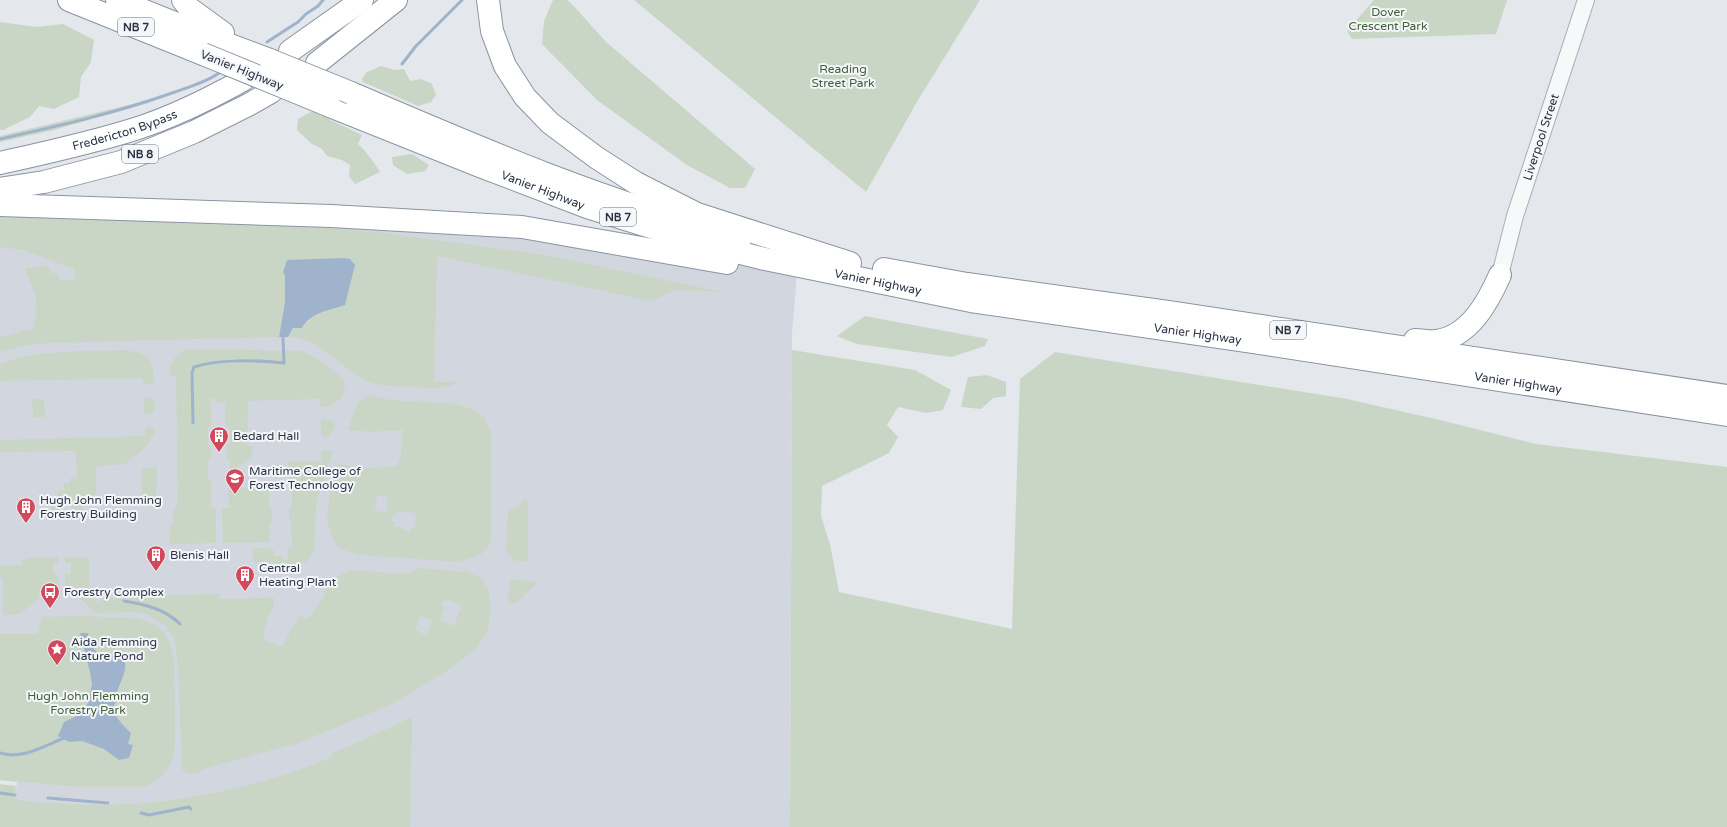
<svg xmlns="http://www.w3.org/2000/svg" width="1727" height="827" viewBox="0 0 1727 827" font-family="'Varela Round',sans-serif">
<style>
.built{fill:#d2d6de}
.green{fill:#c9d6c5;fill-rule:evenodd}
.water{fill:#9fb4cc}
.lines{fill:none;stroke-linecap:round;stroke-linejoin:round}
.stream{stroke:#9fb4cc;stroke-width:3}
.minor-casing{stroke:#a9aeb7;stroke-width:18}
.highway-casing{stroke:#8b94a3;stroke-width:24}
.minor{stroke:#f7f8fa;stroke-width:16}
.highway{stroke:#fff;stroke-width:22}
.highway-bridge-casing{stroke:#8b94a3;stroke-width:24;stroke-linecap:butt}
.highway-bridge{stroke:#fff;stroke-width:22}
.labels{text-anchor:middle;stroke-width:4;stroke-linejoin:round;paint-order:stroke}
.shield{fill:#f4f6f9;stroke:#676e7b;stroke-width:1}
.shield-label{font-size:11px;font-weight:bold;fill:#2b3445}
.park-label{font-size:12px;fill:#3f6138;stroke:#f4f6f9}
.street-label{font-size:12px;fill:#2b3445;stroke:#f4f6f9}
.poi-label{font-size:12px;fill:#2b3445;stroke:#f4f6f9;text-anchor:start}
</style>
<rect width="100%" height="100%" fill="#e4e7ec"/>
<!-- built -->
<path class="built" d="M0,205l566,30 231,39 -5,60 -2,493h-790l14,-21 3,-24 -17,-2z"/>
<!-- green -->
<g class="green">
<path d="M553,0h14l4,3 35,39 149,127 -10,19h-15l-43,-23 -90,-65 -55,-56 2,-23z"/>
<path d="M634,0h346l-62,100 -52,92z"/>
<path d="M1374,0h133l-11,34 -144,5 -5,-8z"/>
<path d="M0,22l37,5 26,-3 31,16 -3,22 -10,15 -2,20 -25,12 -15,-3 -9,11 -27,13h-3z"/>
<path d="M381,66l13,4 10,-1 6,12 11,-2 11,5 4,11 -5,7 -13,4 -55,-24 -1,-3 5,-7z"/>
<path d="M158,98l-10,5 -94,27 -54,12v-6z"/>
<path d="M314,110l6,2 10,8 32,15 -4,9c10,10 14,15 22,28l-25,12 -6,-8 1,-11 -8,-5 -15,-4 -5,-7 -10,-5 -15,-14 1,-11z"/>
<path d="M412,154l17,11 -4,6 -18,3 -14,-9 -1,-8z"/>
<path d="M0,211l294,14 91,8 160,22 177,37 -47,-2 -24,11 -214,-45 -3,126h24c-13,8 -28,6 -42,5 -14,-1 -37,0 -49,-6 -27,-12 -47,-45 -79,-44 12,-19 37,-25 57,-32l3,-11 -63,-31 -2,9 2,4v26l-6,35 -229,6 -24,2 -26,7v-18l2,3 31,-8 4,-20 -2,-1 1,-10 -11,-30 22,-2 4,7h7l2,7h16l-2,-11 -51,-19 -23,-3z"/>
<path d="M865,316l123,23 -3,7 -33,11 -95,-13 -20,-8z"/>
<path d="M188,349l114,2 15,8 27,20 1,8 -3,11 -13,9h-8l-1,-8 -72,2 -1,44 6,2 -3,11 -12,9 -8,10v-17l-3,-1 -1,-14 4,-1 -1,-18h-4v-23l-10,-1v-4h-4v29h-3v18l3,1v14h-3v19l3,1v28h5v35l-46,1v-17l3,-6v-10l5,-8 -2,-127 -6,-1c-2,-13 7,-21 18,-26z"/>
<path d="M126,350c6,2 15,2 20,6 7,5 9,20 7,28h-10v-6l-143,3v-17c34,-15 88,-12 126,-14z"/>
<path d="M792,350l123,20 36,20 -8,20 -17,3 -28,-6 -11,18 11,12 -9,16 -67,33 -1,30 9,28 9,48 173,37 8,-250 35,-27 292,47 93,21 96,24 191,23v360h-937z"/>
<path d="M987,375l19,7v14l-13,2 -12,11 -20,-2 7,-30z"/>
<path d="M369,395l21,5 67,4 15,5 12,8 7,15v111l-11,12 -22,7 -97,-7 -21,-6 -7,-9 -6,-20 5,-43 7,-13 25,5 33,-3c6,-11 4,-24 6,-36l-32,2 -23,-2 10,-28zM377,495l11,2 -2,15 -11,-1zM396,511l20,2 -1,15h-5v3l-7,-1v-3l-9,-1v-4l-2,-1v-5h3z"/>
<path d="M148,397l6,4 1,10 -6,3h-5v-16z"/>
<path d="M32,399h12l1,18h-12z"/>
<path d="M321,419l10,1 4,5 -5,11 -9,1z"/>
<path d="M145,427l8,1 2,2 -1,6 -13,15 -16,13 -29,2v29h-4v5h-5v5h-5l1,5h-6v6h-4l-2,-17 -12,1v15h-8v-18h7v-6l6,-1v-7h6v-5l7,-1 -1,-26 -76,1v-12l145,-4z"/>
<path d="M321,450h10l1,3c-6,19 -14,37 -16,57 -2,15 2,34 -6,48 -6,10 -47,7 -57,3v-12l17,-1v2h4v6h9v4h5v-12h4l-1,-28h-2v-12l3,-1v-20h-3l-1,-26h33z"/>
<path d="M157,467l-1,37 -2,2h-12v-37z"/>
<path d="M231,487h4v5l4,-4 30,-1v21h3v14h-3l1,20 -47,1 -1,-35h7l-1,-18h3z"/>
<path d="M524,499l4,2v60h-13l-9,-10 2,-41 9,-2z"/>
<path d="M58,557v6h-5v11l5,1 1,14 -20,3v4l1,1 -20,17 -17,1 -1,-19h2l-1,-17 -3,-1v-13h22v-5h4v-2z"/>
<path d="M65,557h24v38l8,7 8,-3v-4h6l1,4 4,-1v-3h6v4h4v-4l14,-1 2,2 77,-2 1,5 54,-1v8l-6,11 -5,19 3,5 16,6 17,-31 9,3 15,-21 6,-17c7,-3 16,-9 23,-10 21,-3 48,10 67,-3l49,4 13,6 7,10 3,20 -4,25 -9,13 -11,10 -22,16 -53,32 -96,40 -91,24 -7,5 -10,1 -6,-5 -3,-83 -3,-38 -3,-12 -7,-10 -20,-12 -12,-2 -38,1 -19,-17v-3l-4,-7h-8v-12h6v-11h-6zM448,599l14,6 -8,21 -14,-6 5,-13 -3,-1 2,-6 3,1zM421,616l11,4 -6,15 -11,-5z"/>
<path d="M510,579l28,3 -22,21 -8,-1z"/>
<path d="M81,616l57,2 19,8 6,6 6,9 5,20 1,83 -2,15 -5,10 -8,9 -15,9h-65l-80,-7v-146h38l4,-17z"/>
<path d="M412,717l-2,110h-410v-43l16,2 -1,13c18,4 36,4 54,5 90,5 178,-13 261,-46l1,-4 28,-12z"/>
</g>
<!-- water -->
<g class="water">
<path d="M345,258l5,1 5,6 -10,40c-14,5 -36,8 -43,23h-9l-5,9h-9l6,-35v-26l-2,-4 4,-12z"/>
<path d="M80,633h8l1,11 9,9 9,3 7,-1 10,5c6,13 -10,27 -7,41 -10,10 7,25 14,32l-3,11 5,1 -4,13 -10,2 -15,-11 -22,-8 -13,1 -11,-6 6,-14 19,-9 3,-5 4,-13 2,-11 -2,-12z"/>
</g>
<g class="lines">
<!-- stream -->
<g class="stream">
<path d="M267,42l31,-20 8,-8 12,-8 5,-6"/>
<path d="M402,64l14,-18 46,-46"/>
<path d="M0,139c58,-13 116,-26 172,-46 17,-6 35,-11 50,-22"/>
<path d="M193,423l-1,-50 2,-6c24,-8 65,-7 90,-4l-1,-26"/>
<path d="M124,601c20,3 41,8 56,23"/>
<path d="M0,753c21,7 45,-7 64,-15"/>
<path d="M0,793l15,2"/>
<path d="M48,798l60,5"/>
<path d="M141,813l8,2 40,-8 2,2"/>
</g>
<defs>
<g id="minor">
<path id="s1" d="M1500,275l15,-59 71,-216"/>
</g>
<g id="highway">
<path d="M69,0l134,54"/>
<path d="M117,0l105,42 48,18"/>
<path d="M183,0l7,9 33,24"/>
<path d="M488,0l4,31 13,35 20,31 25,26 47,35 39,25 61,31 153,49"/>
<path d="M290,51l72,-51"/>
<path d="M317,63l79,-63"/>
<path d="M351,93c128,55 255,110 390,144"/>
<path id="s2" d="M330,106l150,60 107,41 118,37 60,15 206,42 269,39 487,75"/>
<path id="s3" d="M0,163c45,-10 91,-20 135,-34 38,-12 74,-30 108,-49"/>
<path d="M0,189l44,-7 77,-20 73,-30 54,-27 23,-13"/>
<path d="M0,205l331,11 191,11 205,36"/>
<path d="M884,269l83,15 201,28 559,84"/>
<path d="M1415,340c7,0 15,2 22,1 33,-5 51,-39 63,-66"/>
</g>
</defs>
<!-- minor casing -->
<use href="#minor" class="minor-casing"/>
<!-- highway casing -->
<use href="#highway" class="highway-casing"/>
<!-- minor -->
<use href="#minor" class="minor"/>
<!-- highway -->
<use href="#highway" class="highway"/>
<defs>
<g id="highway-bridge">
<path d="M203,54l127,52"/>
<path d="M270,60l81,33"/>
</g>
</defs>
<!-- highway-bridge casing -->
<use href="#highway-bridge" class="highway-bridge-casing"/>
<!-- highway-bridge -->
<use href="#highway-bridge" class="highway-bridge"/>
</g>
<!-- icons -->
<defs>
<symbol id="building-pin" viewBox="-11 -11 22 30"><path d="M0 17L-7.5 6A9.5 9.5 0 1 1 7.5 6Z" fill="#d1495b" stroke="#f4f6f9"/><path d="M-4-6H4V6H1V3H-1V6H-4ZM-2.5-4.3h1.7v1.8h-1.7ZM.8-4.3h1.7v1.8H.8ZM-2.5-1h1.7V.8h-1.7ZM.8-1h1.7V.8H.8Z" fill="#fff"/></symbol>
<symbol id="university-pin" viewBox="-11 -11 22 30"><path d="M0 17L-7.5 6A9.5 9.5 0 1 1 7.5 6Z" fill="#d1495b" stroke="#f4f6f9"/><path d="M0-5L7-2L0 1L-7-2ZM-4 1L0 2.5L4 1V4Q0 6-4 4Z" fill="#fff"/></symbol>
<symbol id="bus-pin" viewBox="-11 -11 22 30"><path d="M0 17L-7.5 6A9.5 9.5 0 1 1 7.5 6Z" fill="#d1495b" stroke="#f4f6f9"/><path d="M-5-6H5V4H4V6H2V4H-2V6H-4V4H-5ZM-3.5-4V0h7V-4ZM-3.5 1.2v1.5H-2V1.2ZM2 1.2v1.5H3.5V1.2Z" fill="#fff"/></symbol>
<symbol id="sight-pin" viewBox="-11 -11 22 30"><path d="M0 17L-7.5 6A9.5 9.5 0 1 1 7.5 6Z" fill="#d1495b" stroke="#f4f6f9"/><path d="M0-6L1.8-2.2L6-1.7L2.9 1.2L3.7 5.4L0 3.3L-3.7 5.4L-2.9 1.2L-6-1.7L-1.8-2.2Z" fill="#fff"/></symbol>
</defs>
<g fill-rule="evenodd">
<use href="#building-pin" x="208" y="425" width="22" height="30"/>
<use href="#university-pin" x="224" y="467" width="22" height="30"/>
<use href="#building-pin" x="15" y="496" width="22" height="30"/>
<use href="#building-pin" x="145" y="544" width="22" height="30"/>
<use href="#building-pin" x="234" y="564" width="22" height="30"/>
<use href="#bus-pin" x="39" y="581" width="22" height="30"/>
<use href="#sight-pin" x="46" y="638" width="22" height="30"/>
</g>
<g class="labels">
<!-- shield labels -->
<g class="shield">
<rect x="118" y="18" width="36" height="18" rx="3"/>
<rect x="122" y="145" width="36" height="18" rx="3"/>
<rect x="600" y="208" width="36" height="18" rx="3"/>
<rect x="1270" y="321" width="36" height="18" rx="3"/>
</g>
<g class="shield-label">
<text x="136" y="31">NB 7</text>
<text x="140" y="158">NB 8</text>
<text x="618" y="221">NB 7</text>
<text x="1288" y="334">NB 7</text>
</g>
<!-- park labels -->
<g class="park-label">
<text x="1388" y="16">Dover<tspan x="1388" dy="14">Crescent Park</tspan></text>
<text x="843" y="73">Reading<tspan x="843" dy="14">Street Park</tspan></text>
<text x="88" y="700">Hugh John Flemming<tspan x="88" dy="14">Forestry Park</tspan></text>
</g>
<!-- street labels -->
<g class="street-label">
<text transform="translate(242 70) rotate(22)" y="4">Vanier Highway</text>
<text dy="4" stroke="none"><textPath href="#s3" startOffset="129">Fredericton Bypass</textPath></text>
<text dy="4" stroke="none"><textPath href="#s1" startOffset="144">Liverpool Street</textPath></text>
<text dy="4" stroke="none"><textPath href="#s2" startOffset="229">Vanier Highway</textPath></text>
<text dy="4" stroke="none"><textPath href="#s2" startOffset="577">Vanier Highway</textPath></text>
<text dy="4" stroke="none"><textPath href="#s2" startOffset="901">Vanier Highway</textPath></text>
<text dy="4" stroke="none"><textPath href="#s2" startOffset="1225">Vanier Highway</textPath></text>
</g>
<!-- poi labels -->
<g class="poi-label">
<text x="233" y="440">Bedard Hall</text>
<text x="249" y="475">Maritime College of<tspan x="249" dy="14">Forest Technology</tspan></text>
<text x="40" y="504">Hugh John Flemming<tspan x="40" dy="14">Forestry Building</tspan></text>
<text x="170" y="559">Blenis Hall</text>
<text x="259" y="572">Central<tspan x="259" dy="14">Heating Plant</tspan></text>
<text x="64" y="596">Forestry Complex</text>
<text x="71" y="646">Aida Flemming<tspan x="71" dy="14">Nature Pond</tspan></text>
</g>
</g>
</svg>
